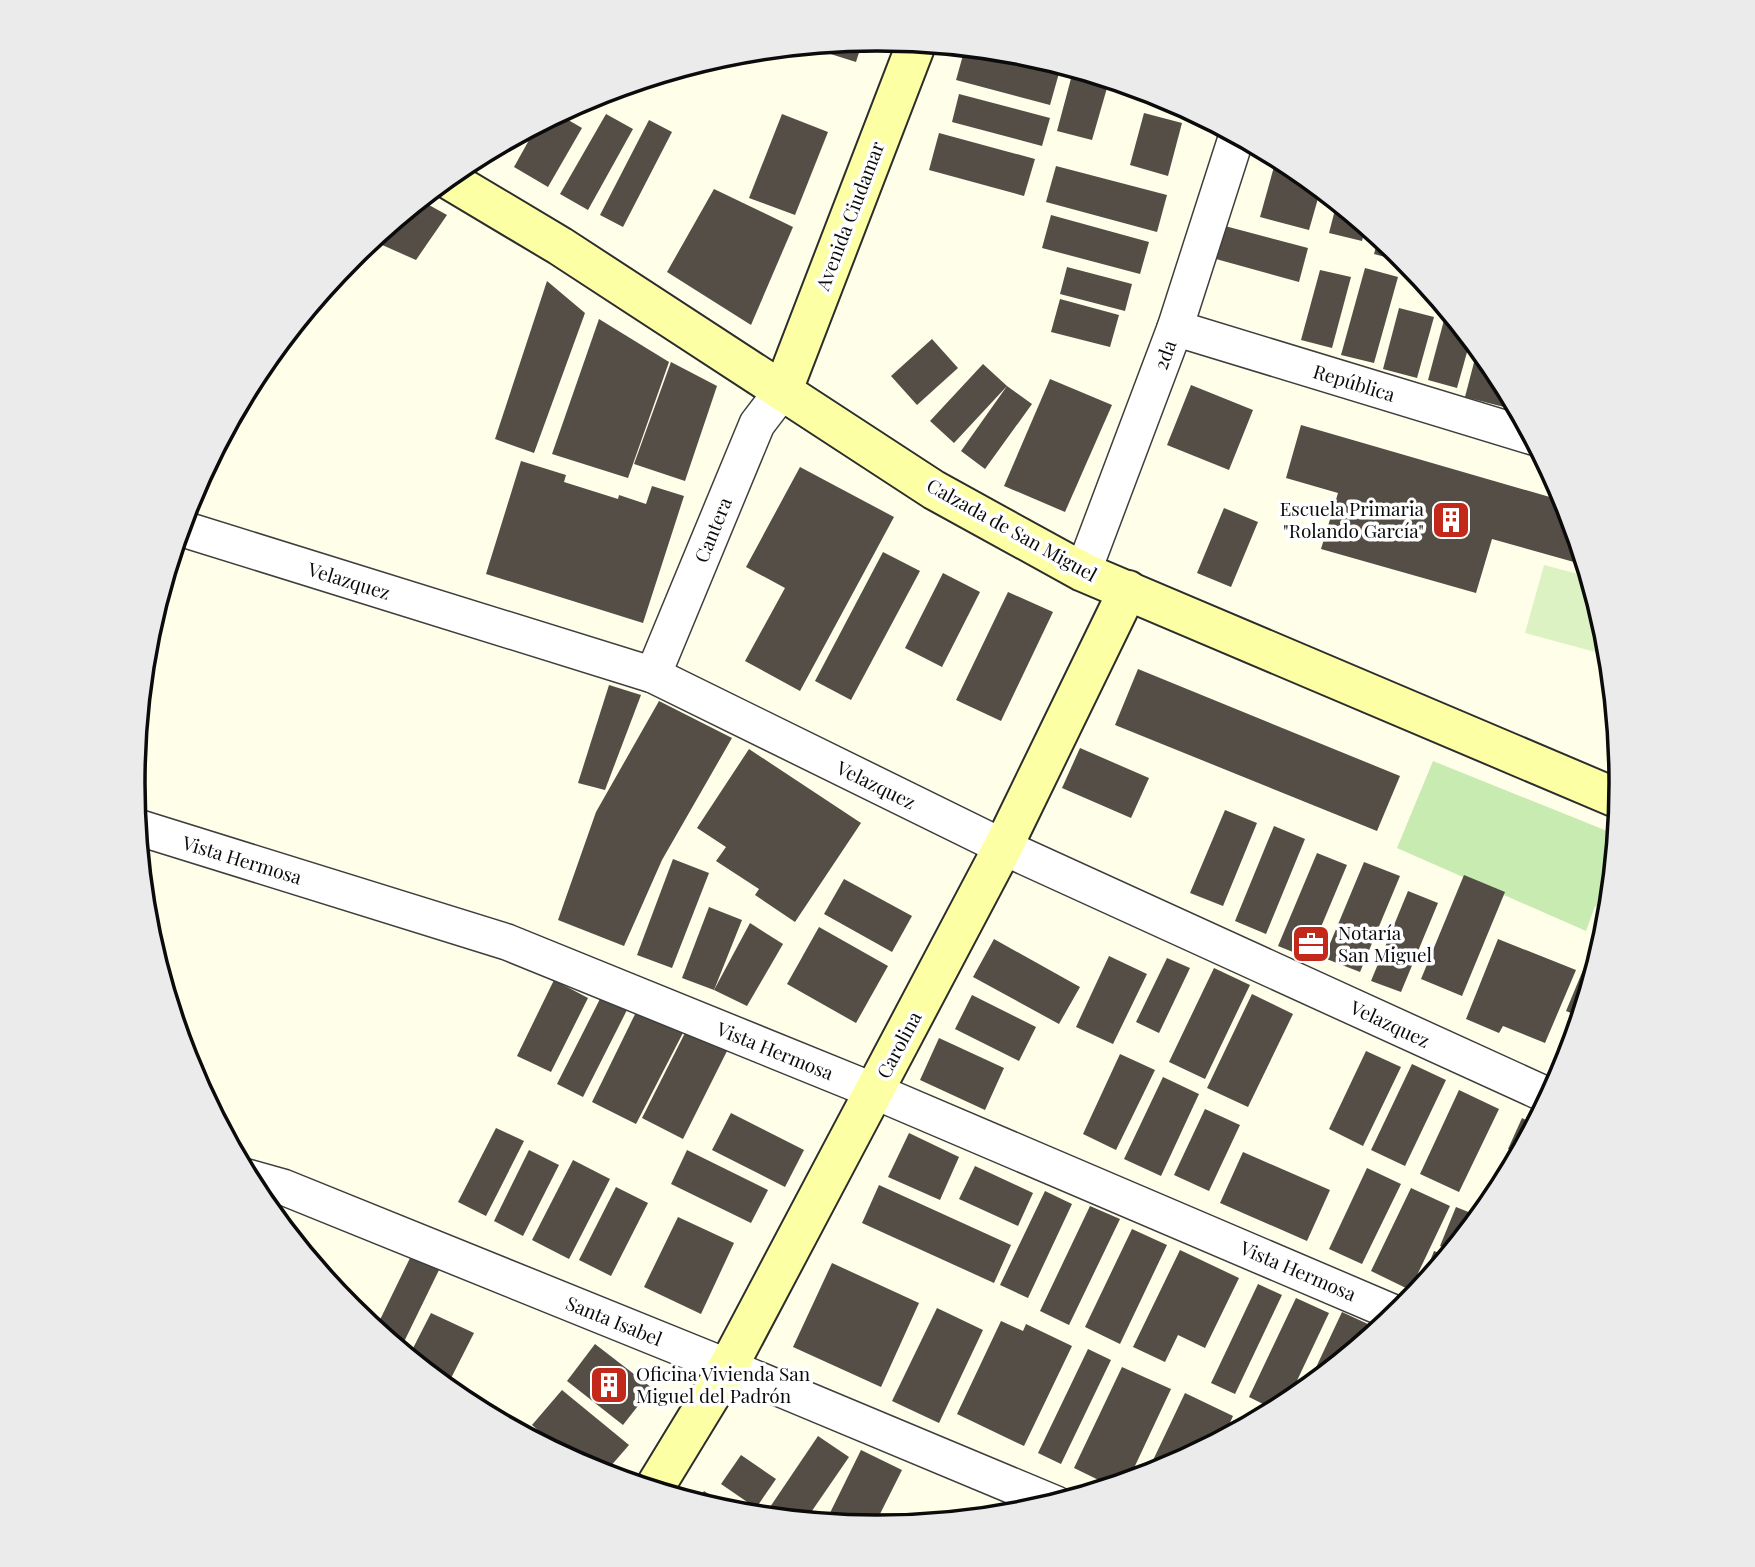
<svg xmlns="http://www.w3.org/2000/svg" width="1755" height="1567" viewBox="0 0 1755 1567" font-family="'Playfair Display',serif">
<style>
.green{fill:#c8ebb1}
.pitch{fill:#dcf2c3}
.building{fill:#544e47}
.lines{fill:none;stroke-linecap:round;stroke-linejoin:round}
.street-casing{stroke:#3e3e3e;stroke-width:38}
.secondary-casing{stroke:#2d2d2d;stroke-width:42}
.street{stroke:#fff;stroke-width:35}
.secondary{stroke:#fdffa4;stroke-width:38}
.labels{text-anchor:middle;stroke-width:7;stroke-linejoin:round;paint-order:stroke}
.street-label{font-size:19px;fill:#0b0b0b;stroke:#fff}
.poi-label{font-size:19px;fill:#0b0b0b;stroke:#fff;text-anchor:start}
.rim{fill:none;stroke:#0b0b0b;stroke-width:3.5}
</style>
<rect width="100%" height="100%" fill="#fffee9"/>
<!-- green -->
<path class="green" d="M1433,761l184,74 -7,77 -15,-6 -9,25 -189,-83z"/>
<!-- pitch -->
<path class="pitch" d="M1544,565l46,12 18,62 2,17 -85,-23z"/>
<!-- building -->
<g class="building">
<path d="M863,40l-7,22 -51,-16z"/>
<path d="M965,48l94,25 -9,32 -94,-25z"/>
<path d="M1073,71l36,10 -17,59 -35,-9z"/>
<path d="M959,94l91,24 -8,28 -90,-24z"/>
<path d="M1144,113l38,10 -14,53 -38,-11z"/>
<path d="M558,114l24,14 -34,59 -34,-20 24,-43z"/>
<path d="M606,114l27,15 -45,81 -28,-16z"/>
<path d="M782,114l46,18 -33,83 -46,-17z"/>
<path d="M649,120l23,12 -49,95 -23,-12z"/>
<path d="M939,133l96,26 -11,37 -95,-26z"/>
<path d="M514,137l-10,18 -12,-6 12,-7z"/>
<path d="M1277,156l15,8 29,24 -12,42 -49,-13z"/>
<path d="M1056,166l111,29 -10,37 -111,-30z"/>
<path d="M714,189l79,38 -42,98 -84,-53z"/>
<path d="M420,200l27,15 -31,45 -45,-20z"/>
<path d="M1337,202l29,23 -4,16 -33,-8z"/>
<path d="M1051,215l98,27 -9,32 -98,-26z"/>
<path d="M1225,226l83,22 -9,34 -83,-23z"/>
<path d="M1379,236l26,21 -1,5 -30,-8z"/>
<path d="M1067,267l65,17 -7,27 -65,-17z"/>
<path d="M1365,268l33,9 -24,86 -33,-8z"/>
<path d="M1320,270l31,7 -19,71 -31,-8z"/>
<path d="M547,281l38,32 -51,140 -39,-14z"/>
<path d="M1060,299l59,16 -9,32 -59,-15z"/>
<path d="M1399,308l35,9 -17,61 -34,-9z"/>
<path d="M1447,309l24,29 -14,50 -29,-8z"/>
<path d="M599,319l70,43 -41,116 -76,-24z"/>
<path d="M932,339l26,29 -41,37 -26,-29z"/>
<path d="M1478,347l19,23 11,21 -4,16 -39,-10z"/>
<path d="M671,362l46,24 -32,95 -51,-17z"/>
<path d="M983,364l24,22 25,18 -47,65 -24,-18 46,-65 -53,57 -24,-22z"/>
<path d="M1050,379l62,26 -47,107 -61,-26z"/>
<path d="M1191,385l62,25 -24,60 -62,-25z"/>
<path d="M1301,425l266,77 16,54 -2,8 -89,-25 -16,54 -155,-44 17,-56 -52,-15z"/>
<path d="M521,461l45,14 -2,7 54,17 1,-4 27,9 6,-18 32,10 -41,127 -157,-49z"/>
<path d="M800,467l94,50 -94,174 -55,-30 40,-73 -39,-21z"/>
<path d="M1224,508l34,14 -27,65 -34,-14z"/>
<path d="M883,552l37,19 -69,129 -36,-19z"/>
<path d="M943,573l37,19 -38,75 -37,-19z"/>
<path d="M1008,592l45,20 -52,109 -45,-21z"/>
<path d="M1138,669l262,107 -23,55 -262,-106z"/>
<path d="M609,685l32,10 -36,95 -27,-7z"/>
<path d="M659,701l73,37 -70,122 -38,86 -66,-26 38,-108z"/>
<path d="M1080,748l69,30 -18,40 -69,-30z"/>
<path d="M749,749l112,74 -66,99 -40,-27 4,-6 -43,-28 10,-14 -29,-19z"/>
<path d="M1225,810l32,13 -34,83 -33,-13z"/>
<path d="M1274,826l31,13 -39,95 -31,-13z"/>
<path d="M1317,853l30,12 -39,93 -30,-12z"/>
<path d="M673,859l36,14 -37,95 -35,-13z"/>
<path d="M1364,862l36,14 -40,96 -36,-14z"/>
<path d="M1464,875l41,17 -43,104 -41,-17z"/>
<path d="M844,879l68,37 -20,36 -68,-38z"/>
<path d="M1408,891l30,12 -37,89 -30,-11z"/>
<path d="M709,907l33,13 -28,70 -32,-12z"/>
<path d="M1603,922l6,2 -1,5 -27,88 -15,-6z"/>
<path d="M750,923l33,21 -36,62 -33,-16z"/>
<path d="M819,927l69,39 -32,57 -69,-39z"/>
<path d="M994,939l86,48 -21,37 -86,-47z"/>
<path d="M1498,939l78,31 -31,73 -42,-17 -4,7 -33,-14z"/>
<path d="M1109,956l38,18 -34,70 -37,-17z"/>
<path d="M1167,958l23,10 -31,65 -23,-11z"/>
<path d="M1214,968l36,17 -45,94 -36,-17z"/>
<path d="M554,980l34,18 -37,74 -34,-16z"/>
<path d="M603,993l26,13 -46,91 -26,-13z"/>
<path d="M1252,994l41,20 -45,93 -41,-19z"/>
<path d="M972,995l64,32 -17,34 -64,-32z"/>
<path d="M640,1004l46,23 -50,97 -44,-22z"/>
<path d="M688,1027l41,20 -46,92 -41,-21z"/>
<path d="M939,1038l65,30 -19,42 -65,-30z"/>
<path d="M1366,1051l35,16 -38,79 -34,-17z"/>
<path d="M1120,1054l35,16 -39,80 -33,-16z"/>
<path d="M1412,1064l34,16 -41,86 -34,-16z"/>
<path d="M1163,1077l36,17 -38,82 -37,-17z"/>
<path d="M1459,1090l40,19 -40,83 -39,-18z"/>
<path d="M1205,1109l35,16 -31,66 -35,-16z"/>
<path d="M731,1113l73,37 -19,37 -73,-37z"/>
<path d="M1522,1118l14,7 -16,29 -12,-5z"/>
<path d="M496,1128l28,13 -38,75 -28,-14z"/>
<path d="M909,1133l50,24 -19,43 -52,-23z"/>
<path d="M529,1150l30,15 -36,71 -29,-15z"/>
<path d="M687,1150l81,40 -17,33 -80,-39z"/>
<path d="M1243,1152l87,38 -23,51 -87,-38z"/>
<path d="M573,1160l37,19 -41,80 -37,-19z"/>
<path d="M975,1166l58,27 -15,33 -59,-27z"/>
<path d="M1367,1168l34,16 -39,80 -33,-15z"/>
<path d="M879,1185l132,60 -17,38 -132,-60z"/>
<path d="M616,1187l32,16 -37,73 -32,-16z"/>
<path d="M1411,1188l39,18 -40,84 -39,-19z"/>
<path d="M1045,1191l27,13 -44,94 -28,-13z"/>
<path d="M1090,1206l30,13 -51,106 -29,-14z"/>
<path d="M1456,1207l25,10 -28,34 -13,-5z"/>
<path d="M678,1217l56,26 -33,71 -57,-27z"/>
<path d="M1132,1229l35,16 -47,99 -35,-17z"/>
<path d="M1180,1250l59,28 -34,70 -27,-13 -13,27 -32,-15z"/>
<path d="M1434,1251l14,5 -31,38z"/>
<path d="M411,1256l28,14 -39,80 -25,-20z"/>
<path d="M832,1263l87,40 -38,84 -88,-40z"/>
<path d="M1258,1284l24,11 -47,99 -24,-11z"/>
<path d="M1296,1298l33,15 -44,93 -8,5 -28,-14z"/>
<path d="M937,1308l46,22 -44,93 -47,-22z"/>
<path d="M1342,1312l28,13 -9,21 -57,47z"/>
<path d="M431,1313l43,20 -28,55 -38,-30z"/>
<path d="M1001,1321l22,10 3,-7 46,22 -48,100 -67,-32z"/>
<path d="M595,1344l57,44 -29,37 -56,-44z"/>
<path d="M1088,1349l23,11 -50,104 -23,-11z"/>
<path d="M1122,1367l49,22 -44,94 -14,4 -39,-19z"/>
<path d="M562,1390l67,55 -26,30 -11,-3 -13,-7 -47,-40z"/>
<path d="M1185,1393l48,23 -11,24 -60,32 -17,5z"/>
<path d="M818,1436l31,21 -44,64 -31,-3 -8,-5z"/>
<path d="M861,1450l41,20 -29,58 -48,-5z"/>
<path d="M741,1455l35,24 -20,29 -35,-24z"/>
<path d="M704,1491l38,24 -10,-1 -36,-11z"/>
</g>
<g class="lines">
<defs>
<g id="street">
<path d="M1175,328l358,109"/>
<path d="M180,528l473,147 350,172 548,250"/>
<path d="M1083,572l92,-244 62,-193"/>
<path d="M653,675l104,-251 26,-34"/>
<path d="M137,827l370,115 367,149 525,224"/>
<path d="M247,1177l36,10 445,180 328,137"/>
</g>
<g id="secondary">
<path d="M446,178l114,68 374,244 149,82 538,228"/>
<path d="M783,390l134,-348"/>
<path d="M653,1490l75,-123 146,-276 129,-244 125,-257"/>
</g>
</defs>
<!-- street casing -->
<use href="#street" class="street-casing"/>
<!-- secondary casing -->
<use href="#secondary" class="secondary-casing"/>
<!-- street -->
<use href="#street" class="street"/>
<!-- secondary -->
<use href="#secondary" class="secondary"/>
</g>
<!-- icons -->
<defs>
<symbol id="building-square" viewBox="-11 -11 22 22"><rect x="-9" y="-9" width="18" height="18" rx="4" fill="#c3291b" stroke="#fff"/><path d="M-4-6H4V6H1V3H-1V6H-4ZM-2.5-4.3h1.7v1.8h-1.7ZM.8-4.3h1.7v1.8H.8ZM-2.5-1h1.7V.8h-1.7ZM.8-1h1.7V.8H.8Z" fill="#fff"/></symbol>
<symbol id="office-square" viewBox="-11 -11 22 22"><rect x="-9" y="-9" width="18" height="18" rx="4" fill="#c3291b" stroke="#fff"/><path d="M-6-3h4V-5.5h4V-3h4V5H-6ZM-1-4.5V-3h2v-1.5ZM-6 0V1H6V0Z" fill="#fff"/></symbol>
</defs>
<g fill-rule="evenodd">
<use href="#building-square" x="1429" y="498" width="44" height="44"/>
<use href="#office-square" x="1289" y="922" width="44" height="44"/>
<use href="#building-square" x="587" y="1363" width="44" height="44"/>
</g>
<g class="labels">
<!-- street labels -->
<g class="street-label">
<text transform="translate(850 216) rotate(-69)" y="7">Avenida Ciudamar</text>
<text transform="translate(1165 355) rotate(-70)" y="7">2da</text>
<text transform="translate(1354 383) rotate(17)" y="7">República</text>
<text transform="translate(713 530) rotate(-68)" y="7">Cantera</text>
<text transform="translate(1012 530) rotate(29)" y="7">Calzada de San Miguel</text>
<text transform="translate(349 581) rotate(17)" y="7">Velazquez</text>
<text transform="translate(876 785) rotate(26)" y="7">Velazquez</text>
<text transform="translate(242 860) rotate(17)" y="7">Vista Hermosa</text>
<text transform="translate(1390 1024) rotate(25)" y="7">Velazquez</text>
<text transform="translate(899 1045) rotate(-62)" y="7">Carolina</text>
<text transform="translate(775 1051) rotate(22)" y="7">Vista Hermosa</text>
<text transform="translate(1298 1271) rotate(23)" y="7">Vista Hermosa</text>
<text transform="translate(614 1321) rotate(22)" y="7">Santa Isabel</text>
</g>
<!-- poi labels -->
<g class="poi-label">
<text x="1424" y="516" text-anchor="end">Escuela Primaria<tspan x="1424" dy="22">"Rolando García"</tspan></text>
<text x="1338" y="940">Notaría<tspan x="1338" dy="22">San Miguel</tspan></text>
<text x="636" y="1381">Oficina Vivienda San<tspan x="636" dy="22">Miguel del Padrón</tspan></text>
</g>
</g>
<!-- crop -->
<path d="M0 0H1755V1567H0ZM145 783a732 732 0 1 1 1464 0a732 732 0 1 1-1464 0Z" fill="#ebebeb" fill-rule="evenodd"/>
<path class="rim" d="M145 783a732 732 0 1 1 1464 0a732 732 0 1 1-1464 0Z"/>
</svg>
